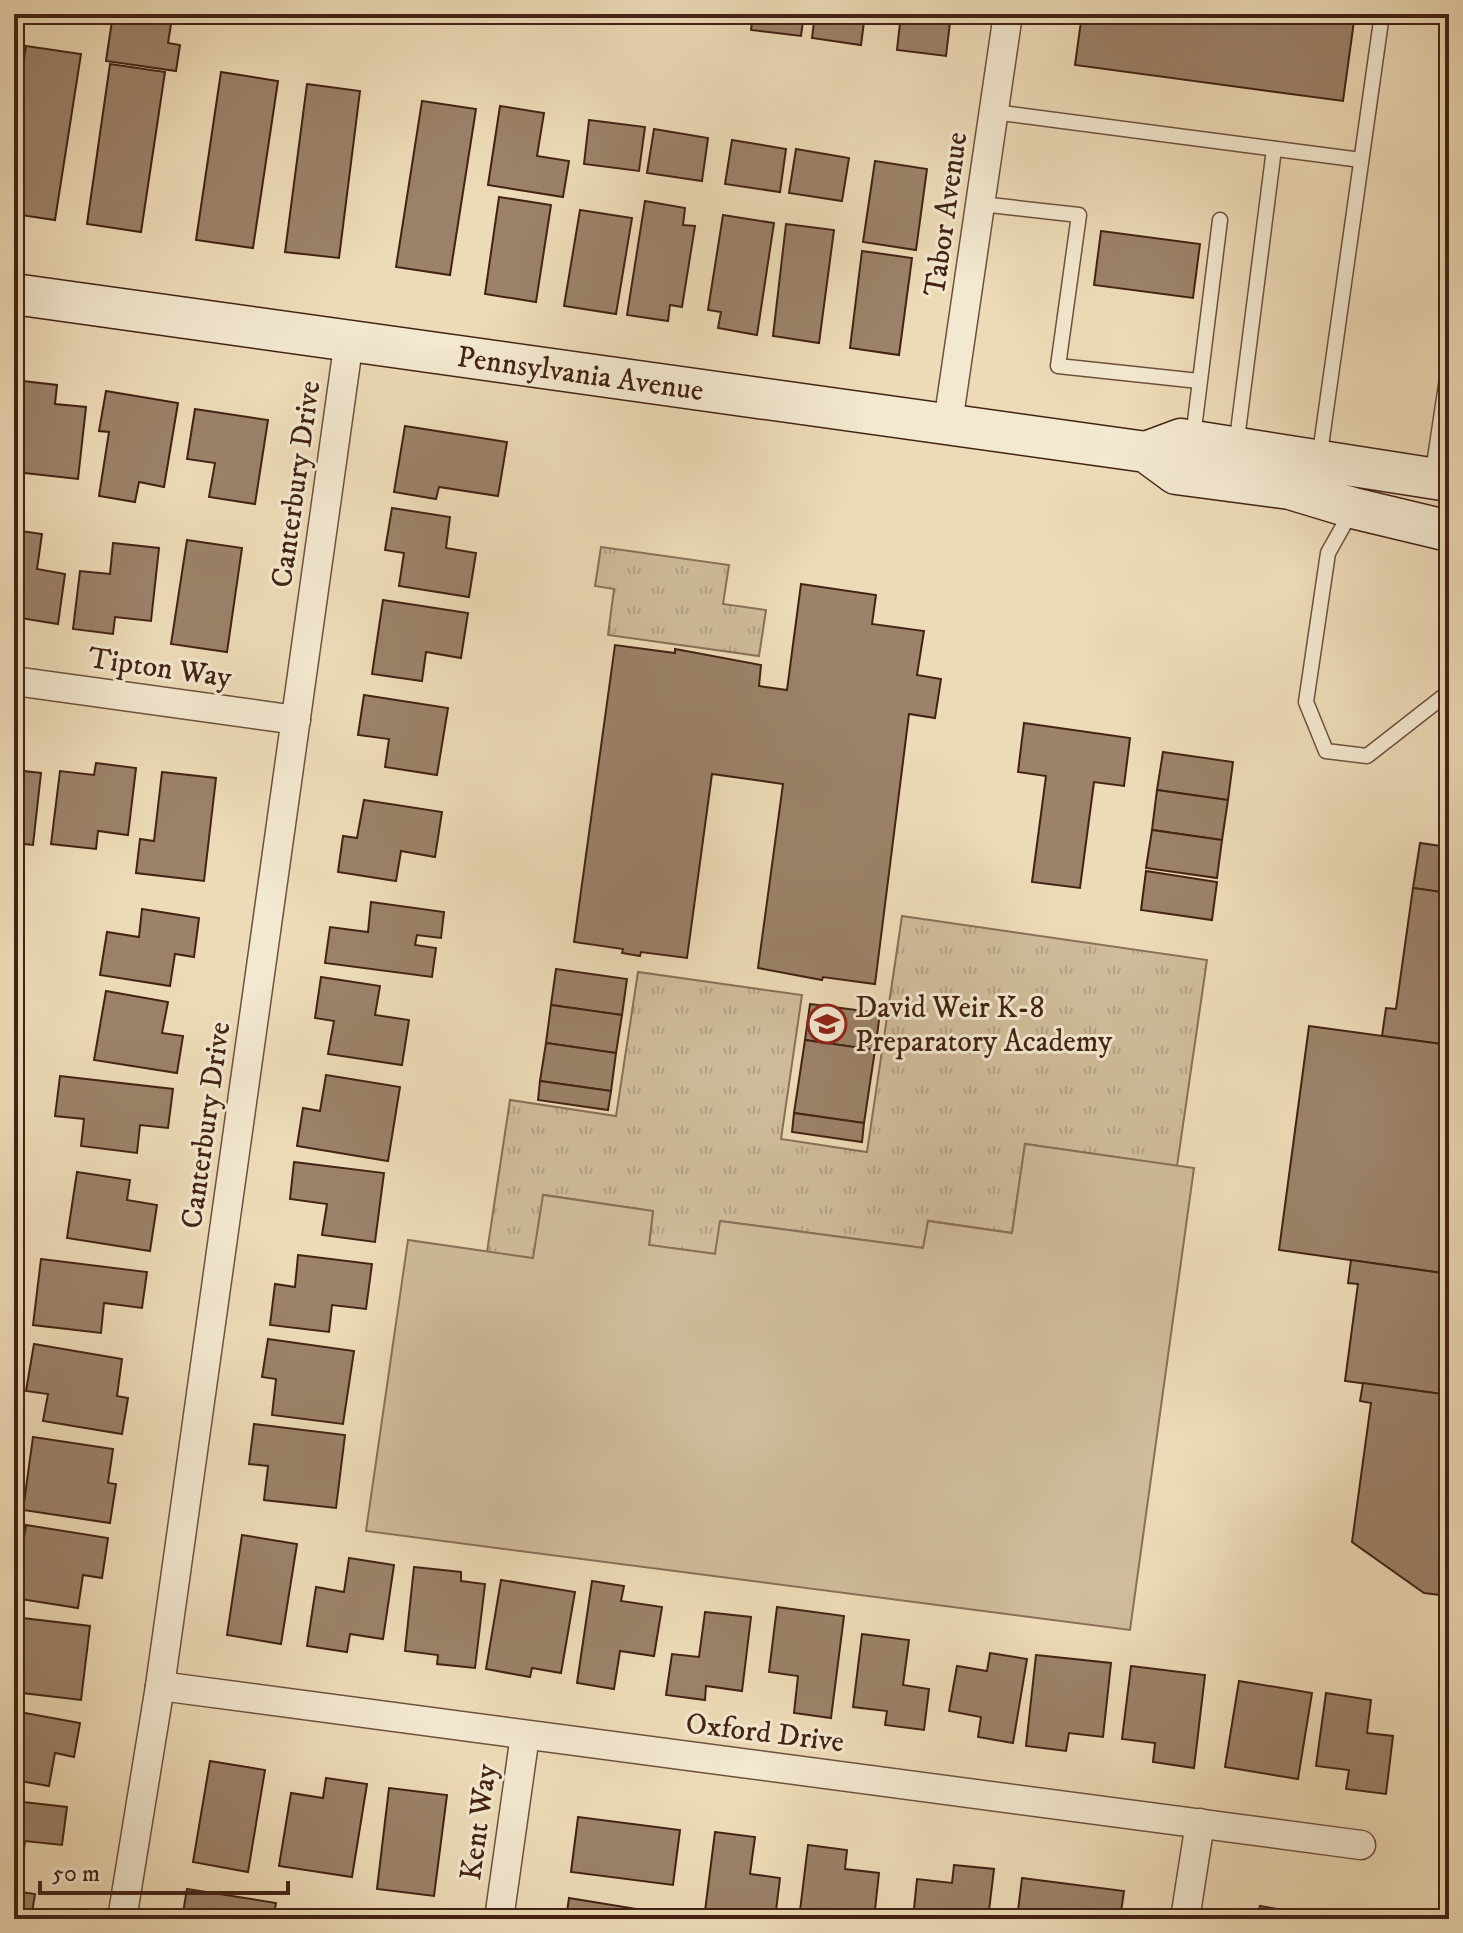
<svg xmlns="http://www.w3.org/2000/svg" width="1463" height="1933" viewBox="0 0 1463 1933" font-family="'IM FELL DW Pica',serif">
<style>
.park{fill:url(#park-tufts);stroke:#8a6f58;stroke-width:2}
.pitch{fill:#d0bc9b;stroke:#8a6f58;stroke-width:2}
.building{fill:#9b8269;stroke:#432214;stroke-width:2}
.lines{fill:none;stroke-linecap:round;stroke-linejoin:round}
.lane-casing{stroke:#6e503d;stroke-width:17}
.street-casing{stroke:#6e503d;stroke-width:31}
.secondary-casing{stroke:#432214;stroke-width:43}
.lane{stroke:#f3e8d0;stroke-width:14}
.street{stroke:#f3e8d0;stroke-width:28}
.secondary{stroke:#f3e8d0;stroke-width:40}
.labels{text-anchor:middle;stroke-width:6;stroke-linejoin:round;paint-order:stroke}
.street-label{font-size:30px;fill:#432214;stroke:#f3e8d0}
.poi-label{font-size:30px;fill:#432214;stroke:#f3e8d0;text-anchor:start}
</style>
<defs>
<pattern id="park-tufts" width="24" height="20" patternUnits="userSpaceOnUse" patternTransform="scale(2)"><rect width="24" height="20" fill="#d0bc9b"/><path d="M3 7l-1-3M5 7V3M7 7l1-3M15 17l-1-3M17 17v-4M19 17l1-3" fill="none" stroke="#b4a185"/></pattern>
</defs>
<rect width="100%" height="100%" fill="#eddbb7"/>
<filter id="stains"><feTurbulence type="fractalNoise" baseFrequency=".0025" numOctaves="4"/><feColorMatrix values="0 0 0 0 .2 0 0 0 0 .09 0 0 0 0 .02 0 0 0 .5 -.17"/></filter>
<radialGradient id="worn" r=".72"><stop offset=".6" stop-color="#630" stop-opacity="0"/><stop offset="1" stop-color="#630" stop-opacity=".3"/></radialGradient>
<!-- park -->
<g class="park">
<path d="M601,547l128,18 -6,39 43,6 -7,46 -151,-21 6,-46 -19,-3z"/>
<path d="M902,916l305,44 -30,206 -152,-22 -13,89 -84,-12 -4,27 -203,-27 -5,33 -67,-9 4,-34 -109,-16 -10,64 -47,-7 23,-152 106,16 22,-144 164,23 -21,144 86,13z"/>
</g>
<!-- pitch -->
<path class="pitch" d="M1025,1144l169,24 -64,462 -764,-99 42,-291 125,18 10,-63 110,16 -4,34 66,9 5,-33 203,27 5,-27 84,12z"/>
<!-- building -->
<g class="building">
<path d="M113,14h71l-1,6 -11,-2 -4,25 12,2 -4,26 -70,-10z"/>
<path d="M667,14h49l-1,10 -49,-6z"/>
<path d="M753,14h51l-3,22 -50,-6z"/>
<path d="M815,14h50l-4,31 -49,-7z"/>
<path d="M901,14h50l-5,42 -49,-6z"/>
<path d="M1082,14h273l-12,87 -268,-36z"/>
<path d="M26,46l55,8 -26,166 -41,-6v-91z"/>
<path d="M110,64l55,8 -24,160 -54,-8z"/>
<path d="M221,72l57,9 -25,167 -57,-8z"/>
<path d="M307,84l53,7 -21,167 -54,-6z"/>
<path d="M422,101l54,8 -26,166 -54,-8z"/>
<path d="M500,106l44,7 -7,43 32,5 -6,36 -75,-12z"/>
<path d="M589,120l56,7 -6,44 -55,-7z"/>
<path d="M654,129l54,9 -6,43 -55,-8z"/>
<path d="M732,140l54,9 -6,43 -55,-8z"/>
<path d="M796,149l53,9 -7,43 -53,-8z"/>
<path d="M875,161l52,8 -11,81 -53,-8z"/>
<path d="M499,197l52,8 -15,97 -51,-8z"/>
<path d="M645,201l40,7 -2,17 12,1 -13,81 -12,-2 -2,16 -41,-6z"/>
<path d="M580,210l52,8 -16,96 -52,-8z"/>
<path d="M723,215l51,8 -17,112 -39,-7 3,-16 -13,-2z"/>
<path d="M786,224l48,6 -15,113 -46,-7z"/>
<path d="M1101,231l99,13 -7,54 -99,-13z"/>
<path d="M862,251l50,7 -13,97 -49,-7z"/>
<path d="M14,380l43,5 -2,19 31,3 -8,72 -62,-7 3,-32 -5,-1z"/>
<path d="M106,391l72,12 -14,84 -25,-5 -4,20 -36,-6 10,-64 -10,-1z"/>
<path d="M195,409l73,11 -13,84 -46,-7 6,-34 -28,-4z"/>
<path d="M405,426l102,16 -9,54 -59,-9 -3,12 -42,-7z"/>
<path d="M392,508l58,9 -4,31 30,5 -7,44 -70,-11 5,-33 -19,-3z"/>
<path d="M14,530l28,4 -5,35 28,5 -7,50 -44,-7z"/>
<path d="M187,540l55,8 -15,104 -56,-8z"/>
<path d="M113,543l46,5 -8,73 -36,-4 -2,17 -40,-5 7,-58 30,3z"/>
<path d="M801,584l75,11 -4,29 52,7 -7,44 24,4 -6,39 -26,-4 -34,270 -52,-7 -1,3 -64,-12 25,-184 -71,-10 -25,184 -46,-6 -1,4 -18,-3 1,-4 -49,-7 41,-297 60,8v-4l86,16 -2,21 28,4z"/>
<path d="M383,600l85,13 -7,45 -35,-6 -4,29 -50,-7z"/>
<path d="M364,695l84,13 -11,67 -52,-8 4,-28 -31,-4z"/>
<path d="M1024,723l106,15 -6,48 -30,-4 -14,106 -48,-6 14,-106 -28,-4z"/>
<path d="M1163,752l70,10 -5,38 -71,-10z"/>
<path d="M96,763l40,5 -8,67 -30,-4 -2,18 -45,-5 9,-73 34,4z"/>
<path d="M14,770l27,3 -8,72 -19,-2z"/>
<path d="M162,772l54,6 -12,103 -68,-8 4,-34 14,2z"/>
<path d="M1157,790l71,10 -6,40 -70,-10z"/>
<path d="M1449,791v102l-36,-5 7,-45 21,3z"/>
<path d="M364,800l78,12 -7,45 -34,-6 -5,30 -58,-9 5,-36 14,2z"/>
<path d="M1152,830l70,10 -5,38 -71,-10z"/>
<path d="M1146,871l71,11 -5,38 -71,-10z"/>
<path d="M1413,888l36,5v152l-67,-9 4,-28 10,1z"/>
<path d="M371,902l73,10 -3,26 -24,-3 -2,10 21,3 -4,29 -107,-14 5,-36 38,5z"/>
<path d="M142,909l57,9 -5,39 -19,-3 -5,32 -70,-11 7,-43 32,5z"/>
<path d="M556,969l71,10 -5,36 -71,-10z"/>
<path d="M321,977l59,9 -5,29 34,5 -7,45 -74,-11 6,-33 -19,-3z"/>
<path d="M106,991l62,11 -6,31 21,3 -6,37 -83,-13z"/>
<path d="M810,1004l70,9 -5,37 -70,-10z"/>
<path d="M551,1005l71,10 -6,38 -70,-10z"/>
<path d="M1309,1026l140,19v229l-170,-24z"/>
<path d="M805,1040l70,10 -11,73 -70,-10z"/>
<path d="M546,1043l70,10 -5,38 -71,-10z"/>
<path d="M326,1075l74,12 -12,74 -91,-15 6,-38 17,3z"/>
<path d="M60,1076l113,13 -5,39 -28,-3 -3,28 -56,-7 3,-27 -29,-3z"/>
<path d="M540,1081l71,10 -3,19 -70,-10z"/>
<path d="M794,1113l70,10 -2,19 -70,-10z"/>
<path d="M294,1162l90,11 -9,69 -53,-7 5,-31 -37,-5z"/>
<path d="M77,1172l53,8 -3,20 30,5 -7,46 -83,-13z"/>
<path d="M298,1255l74,9 -6,45 -34,-4 -3,27 -59,-7 5,-41 20,3z"/>
<path d="M41,1259l106,13 -5,36 -38,-5 -3,30 -68,-8z"/>
<path d="M1351,1260l98,14v121l-104,-14 13,-97 -10,-1z"/>
<path d="M268,1339l86,12 -11,73 -71,-9 4,-36 -14,-2z"/>
<path d="M34,1344l88,15 -5,37 11,2 -6,36 -79,-13 5,-27 -22,-3z"/>
<path d="M1363,1383l86,12v201l-25,-3 -72,-51 19,-139 -11,-2z"/>
<path d="M254,1424l91,11 -9,73 -72,-8 4,-34 -19,-2z"/>
<path d="M33,1437l80,12 -5,34 8,1 -6,39 -87,-13z"/>
<path d="M26,1525l82,13 -6,40 -19,-3 -5,33 -64,-10v-44l7,1z"/>
<path d="M242,1535l55,9 -16,100 -54,-9z"/>
<path d="M349,1558l45,7 -11,74 -33,-5 -3,18 -40,-6 9,-59 28,5z"/>
<path d="M414,1567l47,5v9l24,3 -10,84 -38,-4 1,-9 -33,-4z"/>
<path d="M501,1580l74,12 -14,81 -29,-5 -2,9 -44,-8z"/>
<path d="M592,1581l32,5 -3,15 41,6 -8,49 -34,-5 -6,38 -37,-6z"/>
<path d="M777,1607l67,9 -13,102 -37,-5 4,-37 -29,-4z"/>
<path d="M705,1612l46,5 -9,74 -36,-5 -1,14 -39,-5 6,-41 27,3z"/>
<path d="M14,1617l76,9 -9,74 -67,-8z"/>
<path d="M862,1634l47,6 -6,45 26,4 -5,41 -39,-5 2,-14 -34,-4z"/>
<path d="M990,1653l37,6 -14,84 -35,-6 3,-20 -32,-6 8,-45 30,5z"/>
<path d="M1036,1655l75,8 -8,74 -34,-4 -3,18 -40,-5z"/>
<path d="M1131,1666l74,9 -11,93 -41,-6 2,-19 -33,-4z"/>
<path d="M1239,1681l73,12 -14,86 -73,-12z"/>
<path d="M1326,1693l45,7 -4,33 26,3 -7,58 -40,-5 3,-19 -33,-4z"/>
<path d="M14,1711l66,12 -6,34 -19,-4 -6,33 -35,-6z"/>
<path d="M210,1761l55,9 -17,102 -55,-10z"/>
<path d="M326,1778l41,6 -15,93 -73,-11 12,-73 32,5z"/>
<path d="M389,1788l58,7 -13,101 -57,-7z"/>
<path d="M14,1801l53,6 -5,38 -37,-4 -3,27 -8,-1z"/>
<path d="M578,1817l102,13 -7,55 -102,-13z"/>
<path d="M715,1832l40,5 -5,37 30,4 -5,41h-71z"/>
<path d="M808,1845l39,5 -2,19 34,4 -5,46h-75z"/>
<path d="M954,1865l40,4 -6,50h-75l4,-40 35,4z"/>
<path d="M1022,1878l102,13 -4,28h-103z"/>
<path d="M187,1889l89,14 -3,16h-91z"/>
<path d="M14,1891l21,3 -4,25h-17z"/>
<path d="M569,1898l86,14 -1,7h-88z"/>
<path d="M1260,1906l78,13h-81z"/>
</g>
<g class="lines">
<defs>
<g id="lane">
<path d="M994,112l367,48"/>
<path d="M981,204l98,11 -21,151 141,15"/>
<path d="M1193,437l27,-217"/>
<path d="M1236,447l38,-298"/>
<path d="M1319,460l63,-446"/>
<path d="M1432,478l17,-113"/>
<path d="M1351,512l-23,41 -22,149 20,49 41,5 82,-64"/>
</g>
<g id="street">
<path d="M948,423l60,-409"/>
<path d="M14,681l282,39"/>
<path d="M160,1686l1201,159"/>
<path d="M122,1919l38,-233 189,-1346"/>
<path d="M499,1919l26,-184"/>
<path d="M1185,1919l15,-96"/>
</g>
<g id="secondary">
<path id="s1" d="M14,294l1132,158 30,22 114,15 63,19 96,23"/>
<path d="M1146,452l35,-13 268,42"/>
</g>
</defs>
<!-- lane casing -->
<use href="#lane" class="lane-casing"/>
<!-- street casing -->
<use href="#street" class="street-casing"/>
<!-- secondary casing -->
<use href="#secondary" class="secondary-casing"/>
<!-- lane -->
<use href="#lane" class="lane"/>
<!-- street -->
<use href="#street" class="street"/>
<!-- secondary -->
<use href="#secondary" class="secondary"/>
</g>
<!-- icons -->
<defs>
<symbol id="school-ring" viewBox="-11 -11 22 22"><circle r="9.5" fill="#f3e8d0" stroke="#8f2418" stroke-width="1.5"/><path d="M0-5L7-2L0 1L-7-2ZM-4 1L0 2.5L4 1V4Q0 6-4 4Z" fill="#8f2418"/></symbol>
</defs>
<g fill-rule="evenodd">
<use href="#school-ring" x="805" y="1002" width="44" height="44"/>
</g>
<g class="labels">
<!-- street labels -->
<g class="street-label">
<text transform="translate(945 214) rotate(-82)" y="10">Tabor Avenue</text>
<text dy="10" stroke="none"><textPath href="#s1" startOffset="572">Pennsylvania Avenue</textPath></text>
<text transform="translate(295 484) rotate(-82)" y="10">Canterbury Drive</text>
<text transform="translate(160 667) rotate(8)" y="10">Tipton Way</text>
<text transform="translate(205 1125) rotate(-82)" y="10">Canterbury Drive</text>
<text transform="translate(765 1732) rotate(7)" y="10">Oxford Drive</text>
<text transform="translate(478 1822) rotate(-82)" y="10">Kent Way</text>
</g>
<!-- poi labels -->
<g class="poi-label">
<text x="855" y="1017">David Weir K-8<tspan x="855" dy="34">Preparatory Academy</tspan></text>
</g>
</g>
<!-- margin -->
<rect width="1463" height="1933" fill="none" stroke="#eddbb7" stroke-width="48"/>
<rect x="16" y="16" width="1431" height="1901" fill="none" stroke="#432214" stroke-width="4"/>
<rect x="24" y="24" width="1415" height="1885" fill="none" stroke="#432214" stroke-width="2"/>
<!-- scale -->
<path d="M40 1881v12h248v-12" fill="none" stroke="#432214" stroke-width="4"/>
<text x="52" y="1881" font-size="24" fill="#432214" stroke="#f3e8d0" stroke-width="6" paint-order="stroke">50 m</text>
<rect width="100%" height="100%" filter="url(#stains)"/>
<rect width="100%" height="100%" fill="url(#worn)"/>
</svg>
